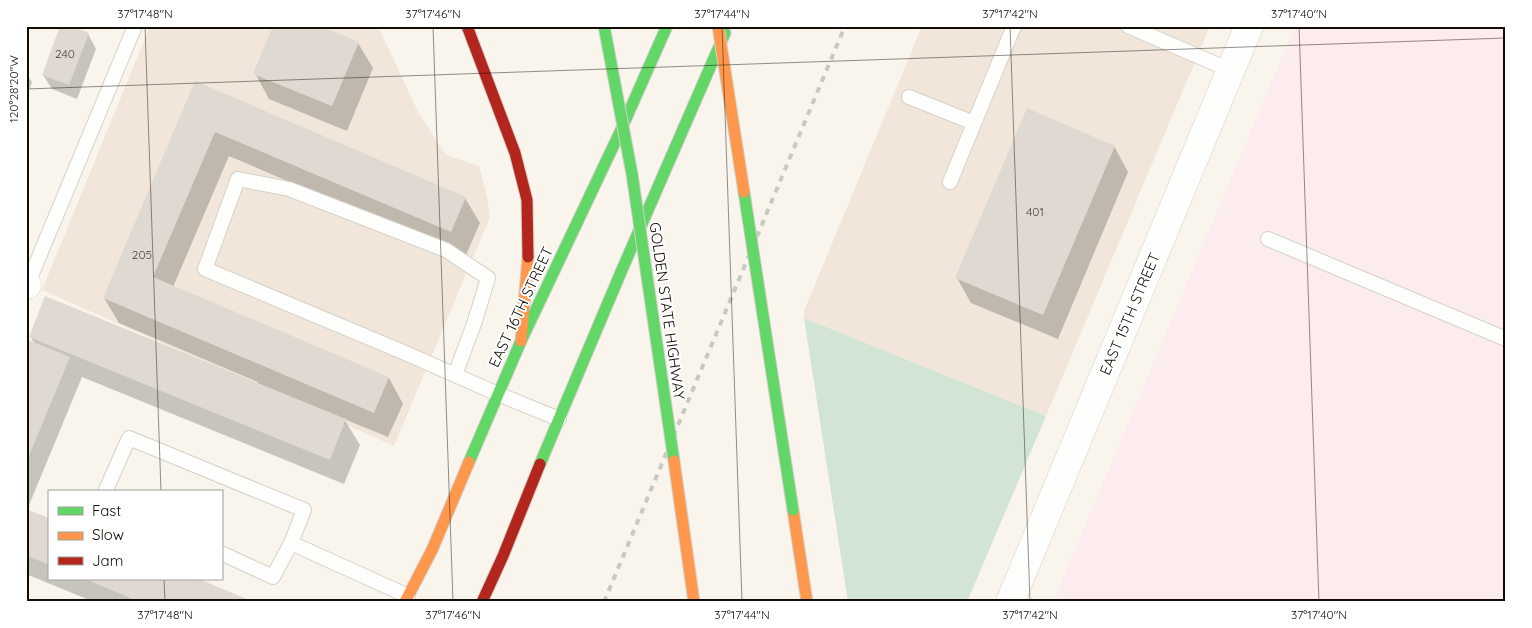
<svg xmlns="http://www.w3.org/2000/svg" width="1532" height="628" viewBox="0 0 1532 628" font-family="Quicksand,sans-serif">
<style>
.commercial{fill:#f1e6d9}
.medical{fill:#fceced}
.green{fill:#d2e5d4}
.shadow{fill:#0003}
.building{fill:#e0d9d2}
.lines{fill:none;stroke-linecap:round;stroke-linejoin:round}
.lane-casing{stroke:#d5d1c8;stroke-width:16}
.street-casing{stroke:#d5d1c8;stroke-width:29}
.fast-casing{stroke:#d2d0cb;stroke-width:13}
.slow-casing{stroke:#d2d0cb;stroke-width:13}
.jam-casing{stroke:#d2d0cb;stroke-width:13}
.lane{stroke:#fefefc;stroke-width:14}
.street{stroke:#fefefc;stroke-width:28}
.fast{stroke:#63d668;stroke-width:11}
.slow{stroke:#ff974d;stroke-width:11}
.jam{stroke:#b3261e;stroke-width:11}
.rail{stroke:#c9c8c5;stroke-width:4;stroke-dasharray:6 6;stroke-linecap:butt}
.fast-bridge-casing{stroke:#d2d0cb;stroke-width:13;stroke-linecap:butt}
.slow-bridge-casing{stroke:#d2d0cb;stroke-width:13;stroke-linecap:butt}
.fast-bridge{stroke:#63d668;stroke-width:11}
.slow-bridge{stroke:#ff974d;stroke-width:11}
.ticks{fill:none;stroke:#120e06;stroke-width:1;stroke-opacity:0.45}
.labels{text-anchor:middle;stroke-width:4;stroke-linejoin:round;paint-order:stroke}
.number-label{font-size:12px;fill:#464139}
.street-label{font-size:15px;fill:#120e06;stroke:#fff}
.neatline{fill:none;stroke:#120e06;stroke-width:2}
.ticks-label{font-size:12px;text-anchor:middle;fill:#120e06}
</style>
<rect width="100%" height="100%" fill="#f9f5ec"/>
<!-- commercial -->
<g class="commercial">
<path d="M150,26h228l40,86 28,43 33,11 8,30 3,21 -96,229 -352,-156z"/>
<path d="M922,26h288l-164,390 -242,-98v-7z"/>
</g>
<!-- medical -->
<path class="medical" d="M1295,26h211v576h-453z"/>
<!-- green -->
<path class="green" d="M804,318l242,98 -79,186h-119z"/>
<!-- shadow -->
<g class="shadow">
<path d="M88,34l8,15 -19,50 -25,-10 -9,-14z"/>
<path d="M358,43l15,25 -26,63 -78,-32 -14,-26z"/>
<path d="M26,74l6,8 -2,6 -4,-1z"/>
<path d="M196,83l269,115 15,25 -15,34 -236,-101 -56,131 216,91 14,26 -15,33 -44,-18 16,26 -16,39 -262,-107 -55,133 22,9v60h147l55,23h-157l-68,-28v-232l8,1 -4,-7 227,48 1,-2 -139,-59 -15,-25z"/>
<path d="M1114,146l14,26 -70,167 -87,-36 -14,-25z"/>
</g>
<!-- building -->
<g class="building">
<path d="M60,26h12l17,7 -20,52 -27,-10z"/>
<path d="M273,26h48l38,16 -27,64 -79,-32z"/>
<path d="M195,81l271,116 -15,35 -236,-100 -62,145 236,100 -15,36 -271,-115z"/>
<path d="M1027,108l88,38 -72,169 -88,-37z"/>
<path d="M45,296l301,123 -16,41 -301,-123z"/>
<path d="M26,339l44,18 -44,106z"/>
<path d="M26,509l23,9v47l-23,-10z"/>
<path d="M85,579h114l55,23h-114z"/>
</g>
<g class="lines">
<defs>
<g id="lane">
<path d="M1128,26l102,44"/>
<path d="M909,97l65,26"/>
<path d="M950,182l64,-156"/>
<path d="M1268,239l238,100"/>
<path d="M26,288l109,-262"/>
<path d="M455,375l20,-54 13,-43 -42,-28 -157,-61 -51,-10 -33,90 198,83 95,42 61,25"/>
<path d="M105,492l24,-54 175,72 -13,33 -18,34 -52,-24"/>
<path d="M291,543l117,53"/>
</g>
<g id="street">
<path d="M26,285h1"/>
<path d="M1010,602l239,-576"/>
</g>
<g id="fast">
<path d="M469,462l52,-121 99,-209 47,-106"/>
<path d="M540,464l81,-192 104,-239"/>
</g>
<g id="slow">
<path d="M521,341l7,-84"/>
<path d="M793,510l14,92"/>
<path d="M405,602l27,-52 37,-88"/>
</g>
<g id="jam">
<path d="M467,26l48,127 12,47 1,57"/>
<path d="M482,602l21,-46 37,-92"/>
</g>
</defs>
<!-- lane casing -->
<use href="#lane" class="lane-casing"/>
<!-- street casing -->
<use href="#street" class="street-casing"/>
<!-- fast casing -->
<use href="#fast" class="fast-casing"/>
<!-- slow casing -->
<use href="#slow" class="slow-casing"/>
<!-- jam casing -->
<use href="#jam" class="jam-casing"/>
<!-- lane -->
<use href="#lane" class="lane"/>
<!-- street -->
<use href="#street" class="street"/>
<!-- fast -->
<use href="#fast" class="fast"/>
<!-- slow -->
<use href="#slow" class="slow"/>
<!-- jam -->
<use href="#jam" class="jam"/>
<!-- rail -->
<path class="rail" d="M604,602l241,-576"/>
<defs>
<g id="fast-bridge">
<path d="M604,26l28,148 42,287"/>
<path d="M744,192l49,318"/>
</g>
<g id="slow-bridge">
<path d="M718,26l26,166"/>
<path d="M674,461l20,141"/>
</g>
</defs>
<!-- fast-bridge casing -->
<use href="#fast-bridge" class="fast-bridge-casing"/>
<!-- slow-bridge casing -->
<use href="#slow-bridge" class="slow-bridge-casing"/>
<!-- fast-bridge -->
<use href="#fast-bridge" class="fast-bridge"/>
<!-- slow-bridge -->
<use href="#slow-bridge" class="slow-bridge"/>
</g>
<!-- ticks -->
<path class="ticks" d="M145,26l16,466M433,26l20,576M722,26l20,576M1010,26l20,576M1299,26l20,576M26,89l1480,-51M164,579l1,23"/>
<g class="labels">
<!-- number labels -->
<g class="number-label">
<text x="65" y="58">240</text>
<text x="1035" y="216">401</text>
<text x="142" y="259">205</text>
</g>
<!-- street labels -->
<g class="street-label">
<text transform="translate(521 307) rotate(-65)" y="5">EAST 16TH STREET</text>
<text transform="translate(667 311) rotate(82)" y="5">GOLDEN STATE HIGHWAY</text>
<text transform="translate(1130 314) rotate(-67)" y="5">EAST 15TH STREET</text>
</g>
</g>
<!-- border -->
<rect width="1532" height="628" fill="none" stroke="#ffffff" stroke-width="55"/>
<!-- legend -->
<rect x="48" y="490" width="175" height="90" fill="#ffffff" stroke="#a09f9b"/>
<rect x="58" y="507" width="25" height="8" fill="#63d668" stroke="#a09f9b"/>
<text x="92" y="516" font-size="15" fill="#120e06">Fast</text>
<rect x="58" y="532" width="25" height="8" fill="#ff974d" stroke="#a09f9b"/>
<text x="92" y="540" font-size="15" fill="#120e06">Slow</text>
<rect x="58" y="557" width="25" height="8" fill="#b3261e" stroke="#a09f9b"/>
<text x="92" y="566" font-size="15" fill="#120e06">Jam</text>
<rect x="28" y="28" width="1476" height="572" class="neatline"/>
<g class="ticks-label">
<text x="145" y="18">37°17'48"N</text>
<text x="433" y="18">37°17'46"N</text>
<text x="722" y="18">37°17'44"N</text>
<text x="1010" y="18">37°17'42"N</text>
<text x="1299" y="18">37°17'40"N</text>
<text transform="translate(14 89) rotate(-90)" y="4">120°28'20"W</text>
<text x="165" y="619">37°17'48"N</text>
<text x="453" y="619">37°17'46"N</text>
<text x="742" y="619">37°17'44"N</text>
<text x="1030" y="619">37°17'42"N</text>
<text x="1319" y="619">37°17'40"N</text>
</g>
</svg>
